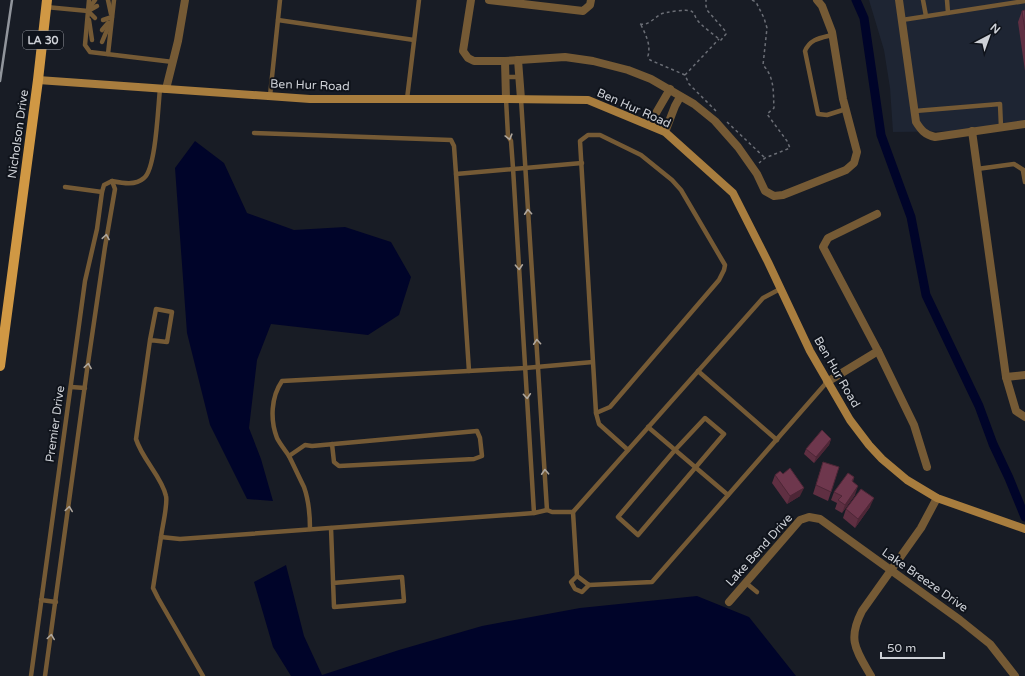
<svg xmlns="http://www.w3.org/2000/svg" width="1025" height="676" viewBox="0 0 1025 676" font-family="'Varela Round',sans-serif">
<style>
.built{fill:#1e2533}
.water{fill:#000429}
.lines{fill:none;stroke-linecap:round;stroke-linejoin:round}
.canal{stroke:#000429;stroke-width:9}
.path{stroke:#6b6e76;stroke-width:1.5;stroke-dasharray:3 3;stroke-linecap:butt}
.lane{stroke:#755a35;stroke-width:4.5}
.street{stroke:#755a35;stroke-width:8}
.secondary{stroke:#a87d3e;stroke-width:8}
.primary{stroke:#d09844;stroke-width:10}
.rail{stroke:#91959c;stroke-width:2.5}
.wall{fill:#5f2f42}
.shaded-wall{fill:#4d2636}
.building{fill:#6e374d;stroke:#4d2636}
.oneway{stroke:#afa79e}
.labels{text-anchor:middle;stroke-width:4;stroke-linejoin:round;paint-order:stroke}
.shield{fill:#0f131b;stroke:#95989f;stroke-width:1}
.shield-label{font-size:11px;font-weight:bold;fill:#ced1d7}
.street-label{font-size:12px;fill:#ced1d7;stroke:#0f131b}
</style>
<rect width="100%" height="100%" fill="#181c25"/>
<!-- built -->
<path class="built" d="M869,0h156v124l-53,7 -79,1 -3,-44 -6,-38z"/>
<!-- water -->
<g class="water">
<path d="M195,141l29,22 23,50 47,17 51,-3 46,15 20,35 -12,38 -31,20 -97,-11 -14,36 -8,68 12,31 12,42 -26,-2 -37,-74 -23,-92 -12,-165z"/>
<path d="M286,565l18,71 18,39 77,-25 83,-24 98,-18 117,-12 52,21 47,59h-505l-18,-29 -19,-65z"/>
</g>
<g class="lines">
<!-- canal -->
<path class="canal" d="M856,0l8,18 17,117 30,82 15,78 53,111 14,38 16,34 16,39"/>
<!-- path -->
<g class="path">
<path d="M752,0l4,2 8,16 3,10 -4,37c12,13 10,27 11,43l-7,6 20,27 3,7 -25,10 -6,5"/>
<path d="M640,24c8,2 14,-6 21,-10 4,-2 26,-5 30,-3 4,2 4,7 7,10 3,4 16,14 21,18l2,1 5,-6v-2l-19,-22 -1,-4v-6"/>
<path d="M641,25c5,10 10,20 7,31l2,4 35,15"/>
<path d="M716,111l-27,-27 -4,-9 34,-36"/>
<path d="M727,122l38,36"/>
</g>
<!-- lane -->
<g class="lane">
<path d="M89,0l-4,45 5,7 83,10"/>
<path d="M108,0l3,14"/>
<path d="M923,0l3,16"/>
<path d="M947,0l1,13"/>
<path d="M46,7l42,4 9,-5"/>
<path d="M88,10l7,-10"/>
<path d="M88,11l7,7"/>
<path d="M89,20l3,20"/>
<path d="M103,20l9,-3"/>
<path d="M278,20l136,20"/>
<path d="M902,20l123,-19"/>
<path d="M102,30l6,-7"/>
<path d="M832,35c-12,3 -22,4 -27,16l13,63 9,1 19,-6"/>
<path d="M102,42l8,-19"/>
<path d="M108,54l6,-54"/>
<path d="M506,77h13"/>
<path d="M270,96l10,-96"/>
<path d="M407,99l12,-99"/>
<path d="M506,99l2,37 3,5 2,27 21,345"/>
<path d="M521,99l26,411"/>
<path d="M915,111l85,-7 1,23"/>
<path d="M254,133l197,7 3,6 2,28 126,-11"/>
<path d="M977,169l37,-5 11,7"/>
<path d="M1023,171l2,11"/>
<path d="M456,174l13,197"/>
<path d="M112,181c10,2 23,5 32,-3 12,-9 14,-72 16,-89"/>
<path d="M65,187l37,5"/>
<path d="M150,340l17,2 5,-30 -16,-3 -6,31 -14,99c6,20 26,38 30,57 2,8 -4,32 -5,41l19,2 354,-26 13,-3 5,2h21l4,64 12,9 63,-3 175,-200"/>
<path d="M698,371l79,69"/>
<path d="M71,387l14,1"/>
<path d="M596,413l3,11 29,26"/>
<path d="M705,418l19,16 -86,101 -20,-18 57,-67z"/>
<path d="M648,427l80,68"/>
<path d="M289,456l16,-11 7,1 165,-15 3,7 2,18 -8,3 -135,7 -5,-4 -2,-18"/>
<path d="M573,512l190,-214 17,-9"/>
<path d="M331,528l3,79 70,-6 -2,-24 -69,6"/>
<path d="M310,529c0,-14 -1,-28 -6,-42 -5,-10 -10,-21 -15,-31 -4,-6 -9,-12 -12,-18 -7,-18 -6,-41 5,-57l243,-13 68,-6 3,51 14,-6 109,-127 5,-10 1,-5 -44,-75 -9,-10 -31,-25 -41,-20h-12l-8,6 13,221"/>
<path d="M161,537l-8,51 5,10 45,78"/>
<path d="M577,576l-6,6 4,7 7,3 7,-7"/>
<path d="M746,583l11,9"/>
<path d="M41,600l15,2"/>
<path d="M31,676l54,-395 12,-52 5,-37 2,-7 8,-4 3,8 -10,58 -18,123 -42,306"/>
</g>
<!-- street -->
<g class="street">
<path d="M471,0l-8,51 5,7 6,3h31l60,-4 28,4 35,9 23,9 43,25 21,17 23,26 19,27 8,17 9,5 9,-1 63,-25 8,-7 3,-11 -14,-53 -11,-67 -10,-26 -5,-6"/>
<path d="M489,0l94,11 7,-6 1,-5"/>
<path d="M899,0l17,122c5,8 9,13 19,15l90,-13"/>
<path d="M518,60l3,39"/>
<path d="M505,61l1,38"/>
<path d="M166,89l12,-48 7,-41"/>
<path d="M649,125l21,-36"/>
<path d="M972,131l34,246 10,34 9,6"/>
<path d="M665,132l10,-26 5,-9"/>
<path d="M877,214l-49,24 -5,9 55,104 36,74 13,42"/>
<path d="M1006,377l19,-2"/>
<path d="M827,382l51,-31"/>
<path d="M729,602l71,-82 9,-3 11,2 140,101 30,24 25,32"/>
<path d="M871,676c-15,-26 -24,-36 -9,-65l59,-83 16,-30"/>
</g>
<!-- secondary -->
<path class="secondary" d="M38,80l272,19h196l82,1 77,32 68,61 35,69 42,89 40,69 19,25 13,14 25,21 30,18 88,31"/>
<!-- primary -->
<path class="primary" d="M0,366l38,-286 9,-80"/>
<!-- rail -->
<path class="rail" d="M0,81l12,-81"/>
</g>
<!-- wall -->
<g class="wall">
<path d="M1025,10v61l-7,-49 4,-11z"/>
<path d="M831,439l-2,6 -15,18 -10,-9 2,-5z"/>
<path d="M823,462l8,30 -3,9 -15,-7z"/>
<path d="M775,475l25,21 -13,8 -15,-21z"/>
<path d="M854,477l-1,5 2,13 -13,18 -7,-4 2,-6 -6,-3 3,-8z"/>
<path d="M870,507l-15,21 -12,-10 3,-9z"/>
</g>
<!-- shaded-wall -->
<g class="shaded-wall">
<path d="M831,439l-2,6 -15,18 2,-6z"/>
<path d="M858,486l-3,9 -13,18 3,-8z"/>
<path d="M804,488l-4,8 -13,8 3,-8z"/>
<path d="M874,498l-4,9 -15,21 3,-9z"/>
</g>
<!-- building -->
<g class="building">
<path d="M1025,10v20l-3,-19z"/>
<path d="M822,430l9,9 -15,18 -10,-8z"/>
<path d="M823,462l16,5 -8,25 -15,-7z"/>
<path d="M790,468l14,20 -14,8 -15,-21 5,-4 3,3z"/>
<path d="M848,473l6,4 -2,4 6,5 -13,19 -7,-5 4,-4 -8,-4z"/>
<path d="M861,489l13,9 -16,21 -12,-10z"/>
</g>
<!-- one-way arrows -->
<defs><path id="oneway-chevron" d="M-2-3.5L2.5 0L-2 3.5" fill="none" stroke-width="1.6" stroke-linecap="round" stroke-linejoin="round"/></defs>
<g class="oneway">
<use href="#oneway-chevron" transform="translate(509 137) rotate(75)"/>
<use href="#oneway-chevron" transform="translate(528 212) rotate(-94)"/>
<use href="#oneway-chevron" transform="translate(106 237) rotate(-81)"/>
<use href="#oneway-chevron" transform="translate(519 267) rotate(87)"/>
<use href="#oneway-chevron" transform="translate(537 342) rotate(-94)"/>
<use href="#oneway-chevron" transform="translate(88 366) rotate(-81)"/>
<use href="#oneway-chevron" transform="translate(527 396) rotate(86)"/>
<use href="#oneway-chevron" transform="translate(545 472) rotate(-93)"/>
<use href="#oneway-chevron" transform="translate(69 509) rotate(-82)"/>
<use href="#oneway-chevron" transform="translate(51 637) rotate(-82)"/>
</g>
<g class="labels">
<!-- shield labels -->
<rect class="shield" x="23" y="31" width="40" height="18" rx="3"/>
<g class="shield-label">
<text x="43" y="44">LA 30</text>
</g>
<!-- street labels -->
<g class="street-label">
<text transform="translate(310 85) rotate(2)" y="4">Ben Hur Road</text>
<text transform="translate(634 108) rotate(24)" y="4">Ben Hur Road</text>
<text transform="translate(18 134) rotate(-82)" y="4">Nicholson Drive</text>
<text transform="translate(837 372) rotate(60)" y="4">Ben Hur Road</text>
<text transform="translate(55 424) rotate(-82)" y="4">Premier Drive</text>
<text transform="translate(759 550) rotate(-48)" y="4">Lake Bend Drive</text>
<text transform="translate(925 580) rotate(35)" y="4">Lake Breeze Drive</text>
</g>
</g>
<!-- north arrow -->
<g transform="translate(989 36) rotate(41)" stroke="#0f131b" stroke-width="3" paint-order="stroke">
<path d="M0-3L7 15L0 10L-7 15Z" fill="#ced1d7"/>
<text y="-6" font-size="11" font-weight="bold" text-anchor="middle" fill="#ced1d7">N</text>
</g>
<!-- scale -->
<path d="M881 652v6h63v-6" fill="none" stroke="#ced1d7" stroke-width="2"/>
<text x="887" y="652" font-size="12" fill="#ced1d7" stroke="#0f131b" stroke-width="3" paint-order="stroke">50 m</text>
</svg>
